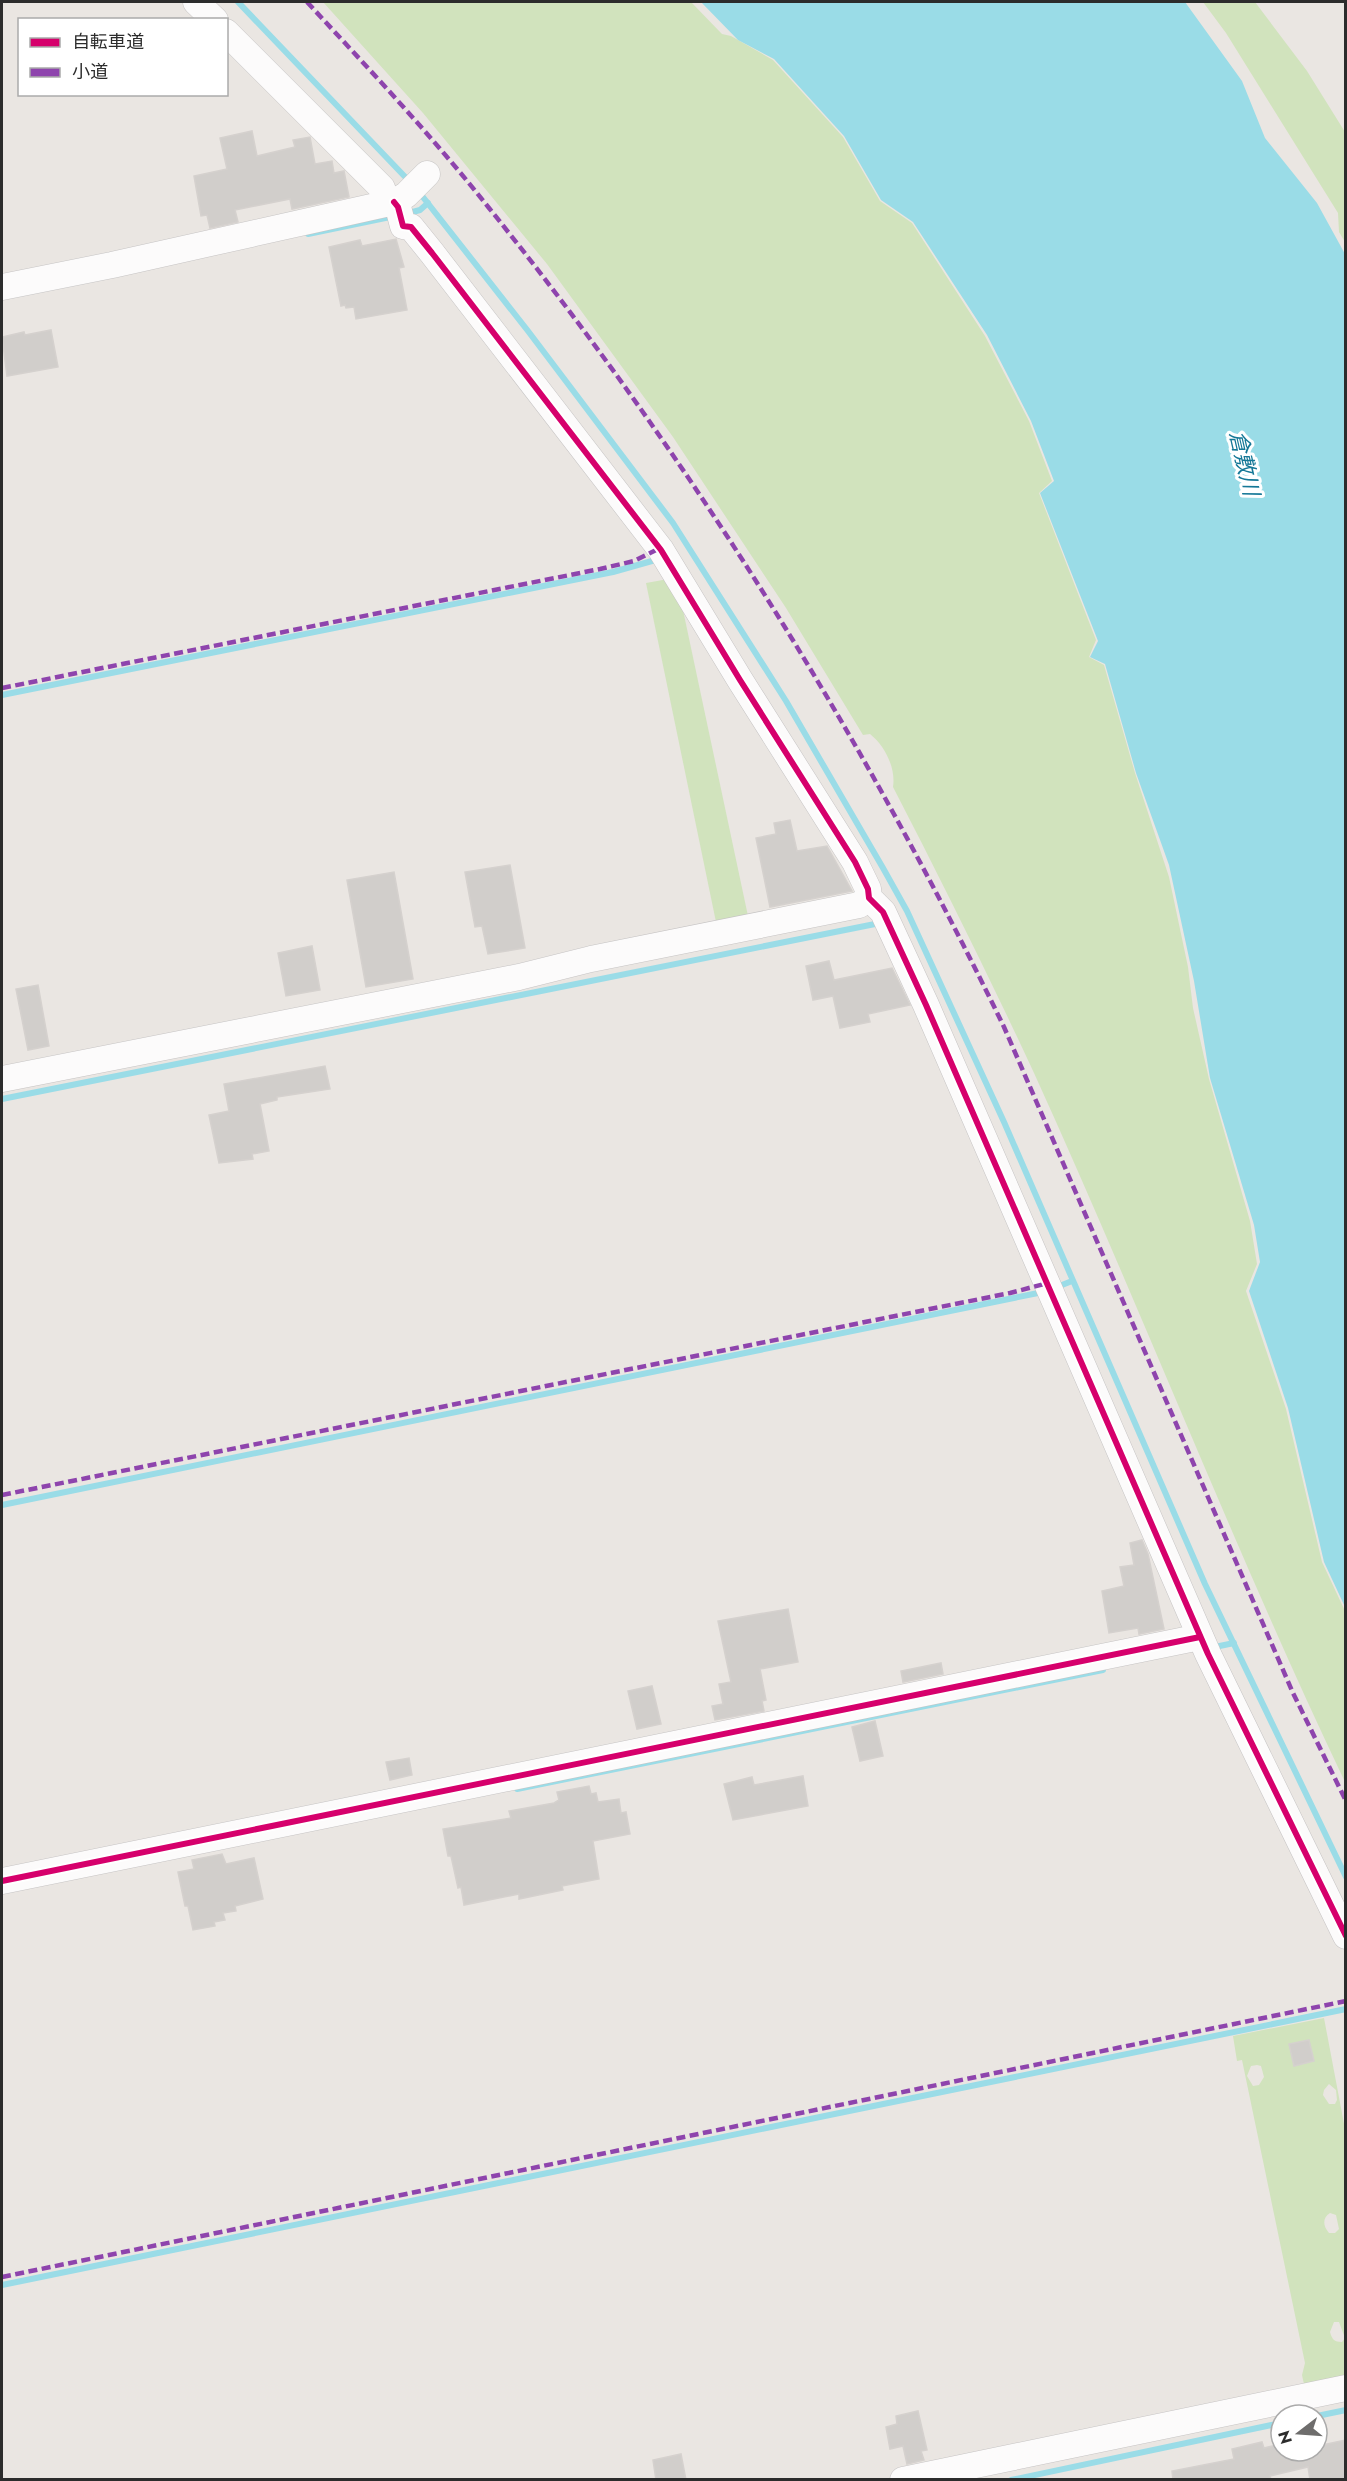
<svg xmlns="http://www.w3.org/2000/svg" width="1347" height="2481" viewBox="0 0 1347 2481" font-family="Jost,'Noto Sans JP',sans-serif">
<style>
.green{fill:#d1e3bd;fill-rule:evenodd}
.water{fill:#9adce7}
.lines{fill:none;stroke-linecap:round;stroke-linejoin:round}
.stream{stroke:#9adce7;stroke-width:6}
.building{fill:#d1cecb;stroke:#d5d1ce;stroke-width:1.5}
.street-casing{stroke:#c6c4c4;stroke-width:27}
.street{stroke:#fcfbfb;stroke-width:26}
.quiet{stroke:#8e44ad;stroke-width:4.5;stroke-dasharray:9 4.5;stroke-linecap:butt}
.cycleway-casing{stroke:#fff;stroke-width:10}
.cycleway{stroke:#d6006c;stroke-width:6}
.labels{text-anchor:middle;stroke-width:6;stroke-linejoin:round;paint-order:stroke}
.water-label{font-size:22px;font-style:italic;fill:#157897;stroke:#fff}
</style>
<rect width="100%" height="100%" fill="#eae6e2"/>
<!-- green -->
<g class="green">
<path d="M323,2h368l31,32 9,2 42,24 70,77 37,64 32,22 73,113 44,85 23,60 -13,12 57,147 -7,17 15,8 31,108 34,104 19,90 5,41 16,71 41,142 7,43 -11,27 40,118 36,153 23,49v171c-111,-233 -204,-474 -311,-709 -45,-97 -92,-191 -141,-286 3,-19 -8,-41 -23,-53l-7,1 -77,-127 -113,-171 -126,-173 -124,-151z"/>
<path d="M1203,2h52l52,69 38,61v110l-6,-10 -1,-19 -112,-180z"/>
<path d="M674,578l6,18 68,320 -32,6 -70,-339z"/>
<path d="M1324,2018l21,111v251l-40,9 -3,-14 3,-12 -63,-303 -5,1 -4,-25zM1309,2040l5,21 -20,4 -5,-21zM1257,2065l4,1 3,11 -5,8 -6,1 -6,-10 4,-10zM1329,2084l7,6 1,10 -2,4h-6l-6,-9 1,-5zM1330,2213l6,2 3,14 -4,4h-6c-6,-7 -7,-15 1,-20zM1334,2322h5l6,16 -3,4c-8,0 -10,-3 -12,-10z"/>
</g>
<!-- water -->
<path class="water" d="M701,2h484l57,79 23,57 52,65 28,51v1353l-21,-45 -36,-154 -39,-117 11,-29 -6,-37 -44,-147 -16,-97 -25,-116 -33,-92 -31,-109 -15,-7 8,-16 -58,-148 14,-12 -23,-60 -44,-86 -74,-113 -32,-22 -37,-64 -70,-77 -36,-19z"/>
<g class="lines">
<!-- stream -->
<g class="stream">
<path d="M238,2l172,180"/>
<path d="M419,192l109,139 145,192 113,178 97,167 24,43 97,211 201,462 141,293"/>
<path d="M405,214l15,-4 8,-7"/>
<path d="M308,234l87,-18"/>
<path d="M2,695l611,-123 46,-13"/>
<path d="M2,1099l878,-176"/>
<path d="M1057,1287l15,-6"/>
<path d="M2,1505l1041,-213"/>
<path d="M1210,1648l24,-5"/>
<path d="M517,1789l586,-119"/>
<path d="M2,2285l1344,-276"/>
<path d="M1317,2416l29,-6"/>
<path d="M1011,2480l270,-57"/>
</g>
</g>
<!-- building -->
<g class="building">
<path d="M252,131l5,25 38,-9 -2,-7 17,-3 5,27 17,-3 2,12 10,-2 5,26 -57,12 -2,-10 -55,11 3,12 -28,6 -3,-13 -6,1 -7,-40 33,-7 -7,-31z"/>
<path d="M396,239l8,28 -5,1 8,42 -51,9 -2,-12 -8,1 -1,-3 -4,1 -12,-59 31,-7 2,6z"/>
<path d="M51,330l7,37 -51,9 -5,-39 22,-5 1,3z"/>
<path d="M790,820l7,31 30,-5 25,45 -82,16 -14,-69 20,-4 -2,-11z"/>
<path d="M510,865l15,83 -37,6 -6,-28 -7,1 -10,-55z"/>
<path d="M394,872l19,107 -47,8 -19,-107z"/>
<path d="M312,946l8,44 -34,6 -8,-43z"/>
<path d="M829,961l5,19 58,-12 18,37 -42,9 2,8 -30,6 -7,-32 -20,4 -7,-34z"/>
<path d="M38,985l11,61 -21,4 -12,-61z"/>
<path d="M325,1066l5,23 -53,8v3l-17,4 9,47 -17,3 1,5 -34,4 -10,-48 20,-4 -5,-27z"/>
<path d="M1142,1540l6,14 16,75 -25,5 -1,-6 -29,5 -7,-42 22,-5 -4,-19 14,-2 -4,-22z"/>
<path d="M788,1609l10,53 -38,7 6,31 -4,1 2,10 -49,9 -3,-14 11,-2 -4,-20 12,-2 -13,-61z"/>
<path d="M941,1663l2,11 -40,8 -2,-11z"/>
<path d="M652,1686l9,38 -24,5 -9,-38z"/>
<path d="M875,1721l8,35 -23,5 -8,-34z"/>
<path d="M409,1758l3,17 -22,5 -4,-18z"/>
<path d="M803,1776l5,30 -75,14 -9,-36 28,-7 2,8z"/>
<path d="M589,1786l2,8 5,-1 2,9 21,-3 2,14 5,-1 4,22 -37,7 6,38 -37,7 1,4 -44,9v-5l-55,11 -3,-18 -3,1 -7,-32h-3l-5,-27 68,-11 -2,-7 45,-8 5,-3 -2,-8z"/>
<path d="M222,1854l4,10 28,-6 9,41 -28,7 1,5 -13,2 2,7 -11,2 1,4 -22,4 -5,-24h-3l-7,-34 16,-3 -2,-9z"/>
<path d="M1309,2040l5,21 -20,5 -5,-22z"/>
<path d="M918,2411l9,39 -6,1 3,9 -17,4 -4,-18 -13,3 -4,-22 11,-3 -1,-8z"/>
<path d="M1346,2440v40h-36l-2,-13 -38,9 1,4h-98l-1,-9 62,-12 -2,-10 30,-7 2,6 17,-4v7h36v-5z"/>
<path d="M681,2454l5,26h-30l-3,-20z"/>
</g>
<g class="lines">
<defs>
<g id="street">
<path d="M196,2l19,18"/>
<path d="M226,32l156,156 5,14"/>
<path d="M394,202l4,5 5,19 8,1 21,26 229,297 79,130 115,182 13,27 1,9 14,14 43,93 282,649 138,282"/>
<path d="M2,287l110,-22 282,-63 12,-7 21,-21"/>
<path d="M2,1079l517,-102 72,-18 268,-54 10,-7"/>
<path d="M2,1881l1198,-244"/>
<path d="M903,2480l443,-92"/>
</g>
</defs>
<!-- street casing -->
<use href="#street" class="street-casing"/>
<!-- street -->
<use href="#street" class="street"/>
<!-- quiet -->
<g class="quiet">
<path d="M307,2c62,67 125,134 182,206 203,252 374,528 515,819l289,666 53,108"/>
<path d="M2,688l598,-119 34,-8 26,-13"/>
<path d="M2,1495l1008,-202 38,-10"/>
<path d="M2,2277l1344,-276"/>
</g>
<defs>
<g id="cycleway">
<path d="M394,202l4,5 5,19 8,1 21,26 229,297 79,130 115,182 13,27 1,9 14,14 43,93 282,649 138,282"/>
<path d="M2,1881l1198,-244"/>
</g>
</defs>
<!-- cycleway casing -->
<use href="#cycleway" class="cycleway-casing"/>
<!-- cycleway -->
<use href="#cycleway" class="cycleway"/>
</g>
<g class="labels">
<!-- water labels -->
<g class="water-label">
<text transform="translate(1245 463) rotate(77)" y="8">倉敷川</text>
</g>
</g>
<!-- border -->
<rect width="1347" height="2481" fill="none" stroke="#2c2c2c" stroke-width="6"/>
<!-- legend -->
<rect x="18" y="18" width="210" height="78" fill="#ffffff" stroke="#ababab" stroke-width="1.5"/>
<rect x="30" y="38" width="30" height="9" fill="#d6006c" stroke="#ababab" stroke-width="1.5"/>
<text x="72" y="48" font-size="18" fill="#2c2c2c">自転車道</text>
<rect x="30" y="68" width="30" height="9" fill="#8e44ad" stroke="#ababab" stroke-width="1.5"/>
<text x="72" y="78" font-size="18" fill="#2c2c2c">小道</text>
<!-- north arrow -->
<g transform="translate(1299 2433) rotate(253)"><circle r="28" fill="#ffffff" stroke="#ababab" stroke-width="1.5"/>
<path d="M0-4.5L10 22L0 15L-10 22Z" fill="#6e6d6c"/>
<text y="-9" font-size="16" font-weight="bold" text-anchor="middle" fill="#2c2c2c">N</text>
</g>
</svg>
